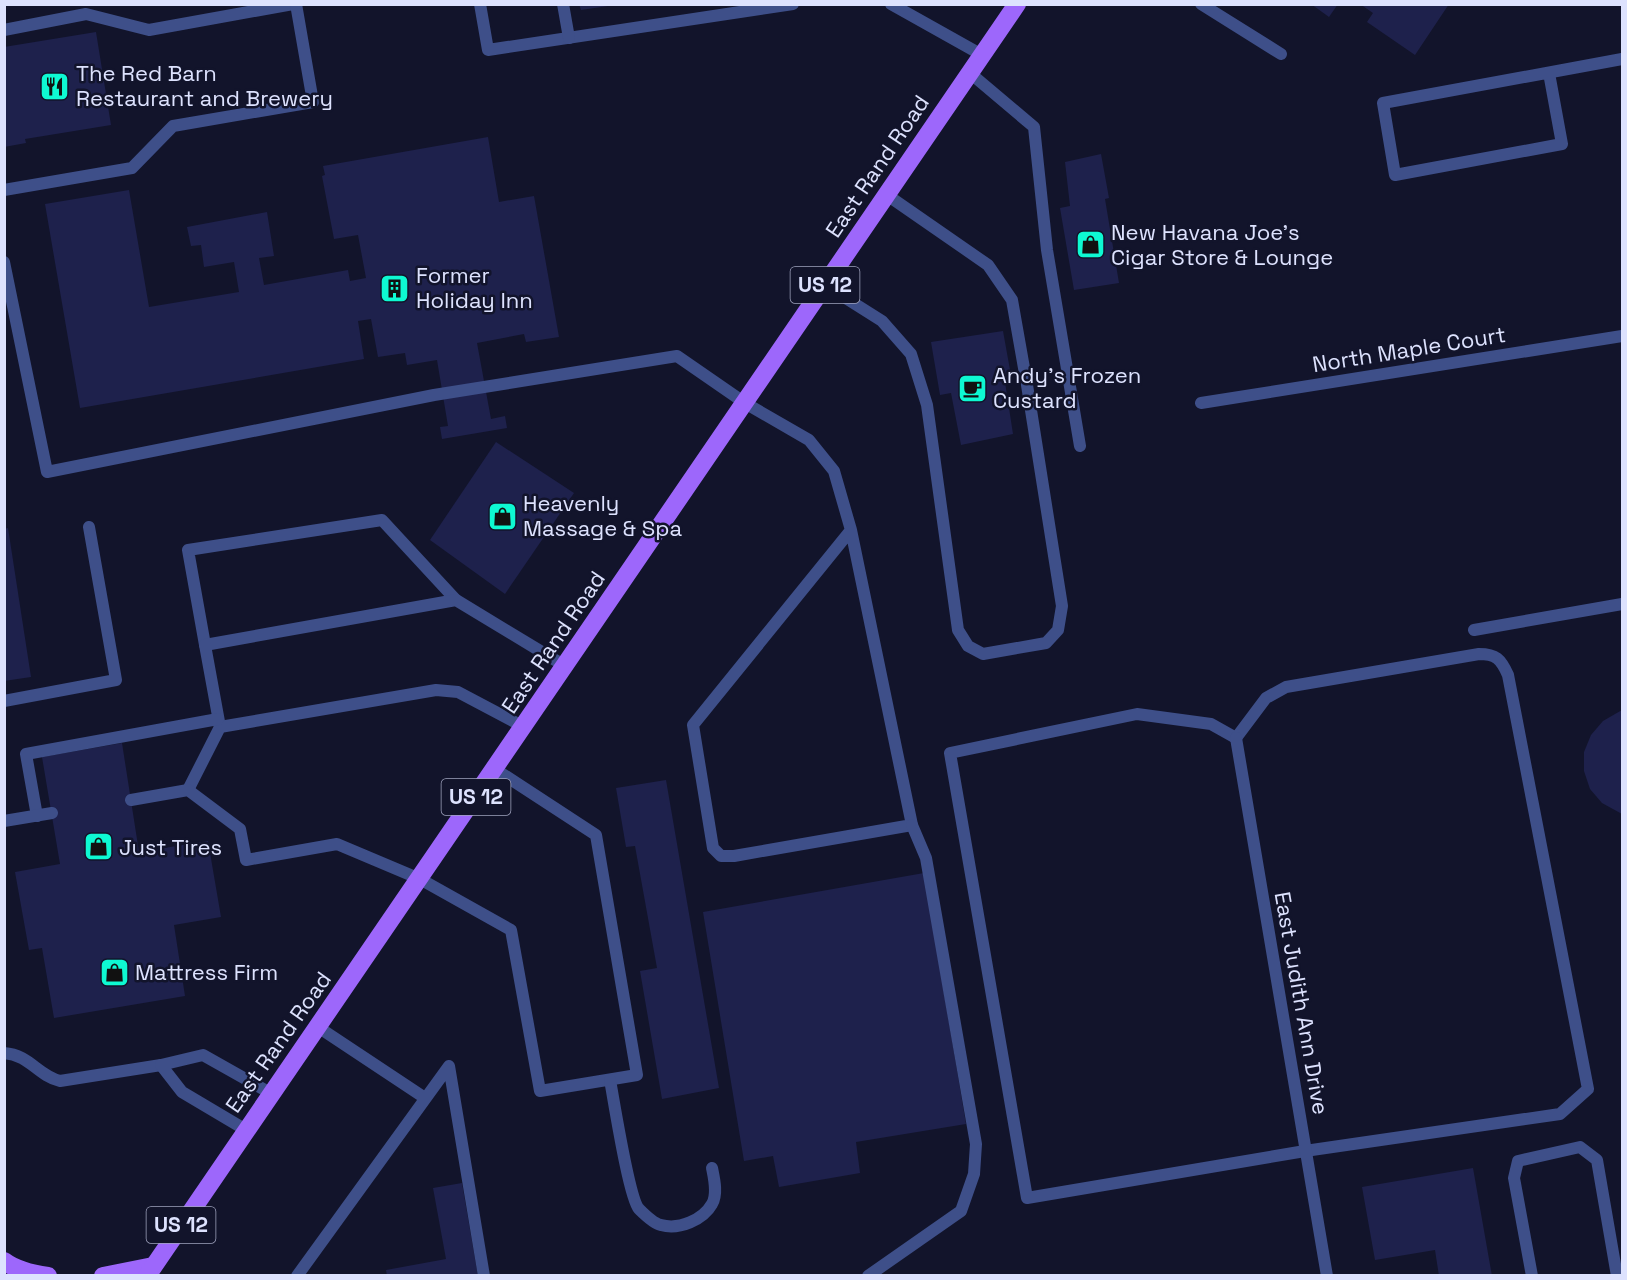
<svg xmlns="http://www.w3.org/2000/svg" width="1627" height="1280" viewBox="0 0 1627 1280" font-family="'Space Grotesk',sans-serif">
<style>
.building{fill:#1e214c}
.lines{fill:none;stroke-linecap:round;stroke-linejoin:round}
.service{stroke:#3e4f89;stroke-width:12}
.minor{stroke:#3e4f89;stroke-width:12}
.primary{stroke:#9d67fb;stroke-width:18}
.labels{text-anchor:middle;stroke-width:5;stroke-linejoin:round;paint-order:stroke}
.shield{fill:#12142b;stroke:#a0a4bf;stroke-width:1.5}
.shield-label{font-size:21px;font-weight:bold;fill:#dde2fe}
.poi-label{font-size:22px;fill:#dde2fe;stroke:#12142b;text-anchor:start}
.street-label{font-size:22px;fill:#dde2fe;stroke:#12142b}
</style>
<rect width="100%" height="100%" fill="#12142b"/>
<!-- building -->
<g class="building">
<path d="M579,4h29v2l-27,4z"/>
<path d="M1311,4h27l-9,13z"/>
<path d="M1360,4h89l-34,51 -48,-33 6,-9z"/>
<path d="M96,32l15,93 -86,14 1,4 -22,4v-100z"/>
<path d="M488,137l11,65 35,-6 25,141 -33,5 -2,-8 -47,9 14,76 14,-3 2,12 -65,11 -2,-12 8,-1 -11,-66 -30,5 -2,-12 -27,4 -7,-38 -13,2 6,38 -284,49 -35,-204 84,-14 20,117 90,-15 -5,-30 -30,5 -3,-22 -10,1 -4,-19 80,-15 7,44 -15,2 5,27 84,-15 2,11 16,-3 -8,-43 -24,4 -12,-63 3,-1 -2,-9z"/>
<path d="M1101,154l8,44 -4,1 14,84 -45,7 -14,-82 10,-2 -5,-44z"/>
<path d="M1003,331l9,50 -7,1 8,52 -52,11 -10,-52 -11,2 -9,-53z"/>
<path d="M496,442l78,51 -69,101 -75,-54z"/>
<path d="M8,528l23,149 -27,4v-152z"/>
<path d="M1622,710v104l-20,-11 -12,-14 -6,-18v-19l7,-17 12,-14z"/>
<path d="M122,743l17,109 69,-11 13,76 -47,8 11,71 -131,22 -12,-70 -13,2 -14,-78 45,-8 -18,-107z"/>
<path d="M666,780l53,308 -57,11 -22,-128 17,-3 -22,-122 -9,1 -10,-59z"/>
<path d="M924,873l42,251 -110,18 4,31 -81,14 -6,-31 -29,5 -41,-249z"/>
<path d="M1473,1168l19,108h-53l-4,-26 -60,10 -13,-73z"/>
<path d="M462,1183l16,93h-91l-1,-6 60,-11 -13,-71z"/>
</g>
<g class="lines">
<!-- service -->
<g class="service">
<path d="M480,4l8,46 305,-46"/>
<path d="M563,4l6,34"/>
<path d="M891,4l91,51"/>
<path d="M1201,4l80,50"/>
<path d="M4,30l82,-16 63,16 144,-26"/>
<path d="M970,73l64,54 13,123 33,196"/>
<path d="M1549,73l13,71 -167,31 -12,-72 239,-44"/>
<path d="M4,190l128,-22 41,-42 140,-24 -17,-98"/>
<path d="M4,262l43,210 387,-77 243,-39 68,47 64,37 25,31 17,59 -158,195 20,123 8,8h13l178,-31 -61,-295"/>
<path d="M825,285l57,36 29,33 16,51 31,225 10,16 15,8 63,-11 12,-13 4,-24 -35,-221 -15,-85 -24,-35 -101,-70"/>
<path d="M1474,630l148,-26"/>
<path d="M205,645l-17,-95 194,-30 74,80"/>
<path d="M1479,654c17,0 22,5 29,21l80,414 -28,25 -255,37 -278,47 -77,-445 187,-39 74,10 25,14 30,-40 20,-11z"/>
<path d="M4,701l112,-21 -27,-153"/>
<path d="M220,727l-15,-82 251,-45 109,66"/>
<path d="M188,790l32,-63 216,-37 22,2 66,35"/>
<path d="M131,800l57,-10 52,39 6,31 91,-16 83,35 91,51 29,161 97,-16 -41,-240 -101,-66"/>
<path d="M37,816l-11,-62 192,-35"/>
<path d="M4,821l48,-8"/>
<path d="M318,1027l107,71"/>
<path d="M4,1053c26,2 33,22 56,28l101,-16"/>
<path d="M610,1080c4,21 19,118 29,129 5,5 16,15 22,16 18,5 42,-5 51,-21 6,-10 2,-26 0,-36"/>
<path d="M246,1130l-64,-38 -21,-27 42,-10 69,39"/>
<path d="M297,1276l152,-210 35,210"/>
<path d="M868,1276l93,-65 13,-37 2,-30 -50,-286 -14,-33"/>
<path d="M1532,1276l-18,-98 4,-17 62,-14 17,13 20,116"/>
</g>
<!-- minor -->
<g class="minor">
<path d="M1201,403l421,-67"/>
<path d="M1236,738l91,538"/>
</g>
<!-- primary -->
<g class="primary">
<path d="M4,1261c13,10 29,13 44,15"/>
<path d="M103,1276l50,-10"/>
<path d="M147,1276l870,-1272"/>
</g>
</g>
<!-- icons -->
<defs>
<symbol id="restaurant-square" viewBox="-11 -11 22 22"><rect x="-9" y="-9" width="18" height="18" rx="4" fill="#0ef9d2" stroke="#12142b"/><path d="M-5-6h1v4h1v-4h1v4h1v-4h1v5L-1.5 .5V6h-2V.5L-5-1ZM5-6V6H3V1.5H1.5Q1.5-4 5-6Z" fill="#111"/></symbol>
<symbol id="shop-square" viewBox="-11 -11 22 22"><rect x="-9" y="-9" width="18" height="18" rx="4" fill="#0ef9d2" stroke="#12142b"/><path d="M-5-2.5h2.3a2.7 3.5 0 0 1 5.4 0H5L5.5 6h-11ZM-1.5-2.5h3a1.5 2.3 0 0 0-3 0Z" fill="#111"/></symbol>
<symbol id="building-square" viewBox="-11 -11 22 22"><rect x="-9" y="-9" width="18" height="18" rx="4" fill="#0ef9d2" stroke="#12142b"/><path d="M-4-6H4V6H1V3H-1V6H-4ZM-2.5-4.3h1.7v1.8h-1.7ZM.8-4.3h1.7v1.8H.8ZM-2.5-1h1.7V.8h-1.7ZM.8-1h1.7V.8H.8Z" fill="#111"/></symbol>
<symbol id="cafe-square" viewBox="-11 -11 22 22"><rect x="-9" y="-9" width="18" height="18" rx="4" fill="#0ef9d2" stroke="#12142b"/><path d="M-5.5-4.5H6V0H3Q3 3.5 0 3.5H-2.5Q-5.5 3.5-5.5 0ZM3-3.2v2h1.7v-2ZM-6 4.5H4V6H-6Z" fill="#111"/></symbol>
</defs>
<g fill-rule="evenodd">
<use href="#restaurant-square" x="38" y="70" width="33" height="33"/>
<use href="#shop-square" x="1074" y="228" width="33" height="33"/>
<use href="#building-square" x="378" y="272" width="33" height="33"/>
<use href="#cafe-square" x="956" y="372" width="33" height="33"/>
<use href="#shop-square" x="486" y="500" width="33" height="33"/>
<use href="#shop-square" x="82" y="830" width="33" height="33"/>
<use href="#shop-square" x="98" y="956" width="33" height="33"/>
</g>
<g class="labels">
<!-- shield labels -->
<g class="shield">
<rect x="790.5" y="267" width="69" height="36" rx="4.5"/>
<rect x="441.5" y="779" width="69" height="36" rx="4.5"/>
<rect x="146.5" y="1207" width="69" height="36" rx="4.5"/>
</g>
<g class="shield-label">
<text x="825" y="292">US 12</text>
<text x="476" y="804">US 12</text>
<text x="181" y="1232">US 12</text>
</g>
<!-- poi labels -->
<g class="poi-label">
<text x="76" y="81">The Red Barn<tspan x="76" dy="25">Restaurant and Brewery</tspan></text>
<text x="1111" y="240">New Havana Joe's<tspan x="1111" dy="25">Cigar Store &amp; Lounge</tspan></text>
<text x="416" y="283">Former<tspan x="416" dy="25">Holiday Inn</tspan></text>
<text x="993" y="383">Andy's Frozen<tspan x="993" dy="25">Custard</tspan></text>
<text x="523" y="511">Heavenly<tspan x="523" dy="25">Massage &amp; Spa</tspan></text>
<text x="119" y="855">Just Tires</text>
<text x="135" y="980">Mattress Firm</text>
</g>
<!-- street labels -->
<g class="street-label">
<text transform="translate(877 166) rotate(-56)" y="8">East Rand Road</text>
<text transform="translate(1409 349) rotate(-9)" y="8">North Maple Court</text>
<text transform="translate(553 642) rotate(-56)" y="8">East Rand Road</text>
<text transform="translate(1302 1003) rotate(80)" y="8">East Judith Ann Drive</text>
<text transform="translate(278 1042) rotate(-55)" y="8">East Rand Road</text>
</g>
</g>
<!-- border -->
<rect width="1627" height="1280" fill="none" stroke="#dde2fe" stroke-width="12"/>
</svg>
